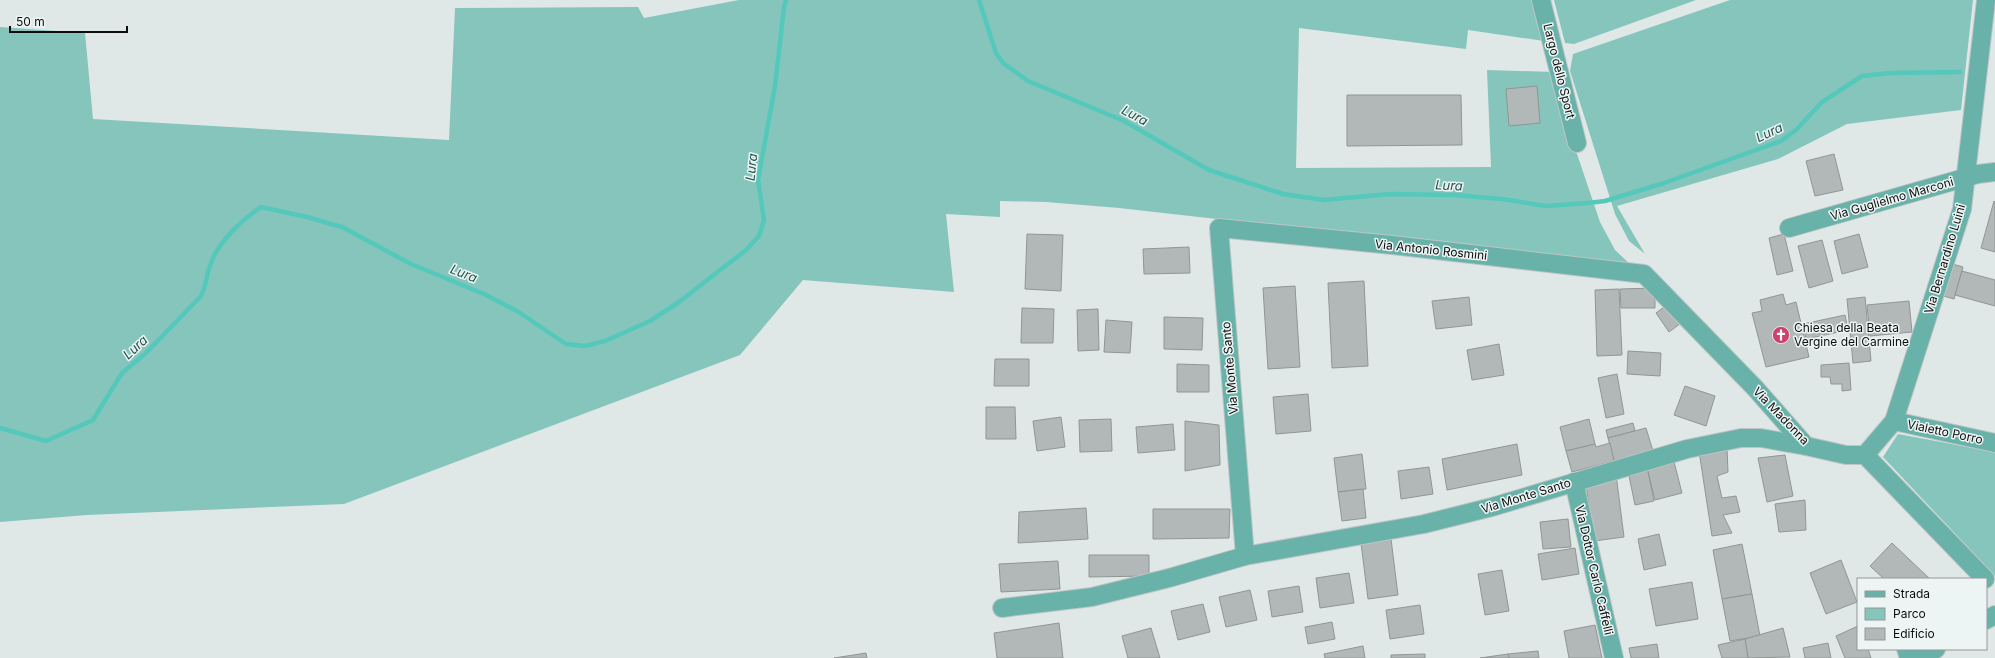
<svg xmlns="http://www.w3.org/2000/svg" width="1995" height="658" viewBox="0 0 1995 658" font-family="Inter,sans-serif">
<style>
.green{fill:#86c5bc}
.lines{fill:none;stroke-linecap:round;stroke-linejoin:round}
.stream{stroke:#55c8bc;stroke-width:4.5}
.building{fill:#b1b8b7;stroke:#8f9694}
.minor-casing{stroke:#bec5c4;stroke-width:20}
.minor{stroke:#69b2a9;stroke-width:18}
.labels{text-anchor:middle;stroke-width:3;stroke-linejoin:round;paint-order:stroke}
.street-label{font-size:12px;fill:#0b0d0d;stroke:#edf5f4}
.poi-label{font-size:12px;fill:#0b0d0d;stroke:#edf5f4;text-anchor:start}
.water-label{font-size:13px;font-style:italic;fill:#21534d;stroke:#edf5f4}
</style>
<rect width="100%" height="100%" fill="#e0e8e7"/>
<!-- green -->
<g class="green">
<path d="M739,0h794l11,41 -76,-11 -2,19 -167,-21 -3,140 195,-1 -4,-97 66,2 22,76 25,74 15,28 17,16 -513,-58 -73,-6 -46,-1v16l-54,-3 8,78 -151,-12 -63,75 -396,149 -257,11 -87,7v-495l85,6 8,86 356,21 6,-132 183,-1 6,11z"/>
<path d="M1554,0h142l-122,44 -9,-1z"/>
<path d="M1730,0h243l-12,110 -114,14 -69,35 -161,47 28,48 -16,-13 -14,-27 -45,-143 3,-17z"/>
<path d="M1898,434l97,18v124l-112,-119z"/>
</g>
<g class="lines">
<!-- stream -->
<g class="stream">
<path d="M979,0l17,53 7,10 25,18 96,40 85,49 74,24 41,6 65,-6 65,1 48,4 44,7 42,-3 17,-2 59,-18 117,-42 15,-11 26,-28 40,-26 29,-3 69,-1"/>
<path d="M0,428l46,13 47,-21 29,-47 24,-20 55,-57c6,-12 5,-21 10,-33 8,-22 31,-43 50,-56l46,10 35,10 69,37 73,30 33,17 49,33 19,2 20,-5 45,-20 29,-19 67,-52 13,-14 5,-16 -6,-40 17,-94 9,-79 2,-7"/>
</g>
</g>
<!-- building -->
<g class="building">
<path d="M1537,86l3,37 -31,3 -3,-37z"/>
<path d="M1347,95h114l1,50 -115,1z"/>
<path d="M1834,154l9,36 -28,6 -9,-35z"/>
<path d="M1994,201l1,1v50l-14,-4z"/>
<path d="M1027,234l36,1 -2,56 -36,-2z"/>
<path d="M1784,234l9,37 -16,4 -8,-37z"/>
<path d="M1859,234l9,33 -26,7 -8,-33z"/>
<path d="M1822,240l11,41 -24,7 -11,-42z"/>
<path d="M1189,247l1,26 -46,1 -1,-25z"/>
<path d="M1949,263l14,4 -9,32 -14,-4z"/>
<path d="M1962,271l33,9v26l-40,-11z"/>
<path d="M1364,281l4,85 -36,2 -4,-85z"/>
<path d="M1295,286l5,81 -32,2 -5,-81z"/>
<path d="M1655,288v20h-34l-1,-19z"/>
<path d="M1619,289l3,66 -25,1 -2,-66z"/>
<path d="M1783,294l3,11 10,-3 13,55 -43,10 -14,-54 10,-2 -2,-11z"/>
<path d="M1469,297l3,28 -36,4 -4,-28z"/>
<path d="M1865,297l6,64 -18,2 -6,-64z"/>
<path d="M1909,301l3,31 -42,4 -3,-31z"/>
<path d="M1668,304l13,19 -12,9 -13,-19z"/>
<path d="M1022,308l32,1 -1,34h-32z"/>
<path d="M1098,309l1,41 -21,1 -1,-41z"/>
<path d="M1845,315l3,15 -42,9 -3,-15z"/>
<path d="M1164,317l39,1 -1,32 -38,-1z"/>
<path d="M1106,320l26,2 -2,31 -26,-1z"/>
<path d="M1499,344l5,31 -32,5 -5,-30z"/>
<path d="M1628,351l33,2 -1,23 -33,-2z"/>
<path d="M995,359h34v27h-35z"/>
<path d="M1849,363l2,27 -9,1v-7h-11l-1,-7h-9v-12z"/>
<path d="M1177,364l32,1v27h-32z"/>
<path d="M1617,374l7,40 -18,4 -8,-40z"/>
<path d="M1685,386l30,10 -9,30 -32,-11z"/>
<path d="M1308,394l3,37 -35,3 -3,-37z"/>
<path d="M986,407h29l1,32h-30z"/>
<path d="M1061,417l4,30 -28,4 -4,-30z"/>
<path d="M1111,419l1,32 -32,1 -1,-32z"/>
<path d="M1589,419l6,25 -29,7 -6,-24z"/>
<path d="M1185,421l34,4 1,40 -35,6z"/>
<path d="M1633,423l2,8 -27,7 -2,-8z"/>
<path d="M1173,424l2,26 -37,3 -2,-26z"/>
<path d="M1646,428l7,23 -39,10 -6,-23z"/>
<path d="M1610,443l4,18 -42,11 -6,-21 29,-7 1,3z"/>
<path d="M1517,444l5,31 -75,15 -5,-31z"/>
<path d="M1727,448l1,24 -11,4 5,22 14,-2 4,16 -17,3 9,18 -20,3 -13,-85z"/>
<path d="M1362,454l4,35 -28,3 -4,-34z"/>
<path d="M1785,455l8,41 -26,6 -9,-44z"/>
<path d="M1673,458l9,35 -27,7 -9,-36z"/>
<path d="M1429,467l4,27 -32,5 -3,-28z"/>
<path d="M1647,467l7,34 -19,4 -7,-34z"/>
<path d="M1616,474l8,63 -30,4 -8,-56z"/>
<path d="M1363,489l3,29 -24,3 -4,-29z"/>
<path d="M1805,500l1,30 -27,2 -4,-28z"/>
<path d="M1086,508l2,31 -70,4 1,-31z"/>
<path d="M1153,509h77l-1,29 -76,1z"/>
<path d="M1568,519l3,28 -28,2 -3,-27z"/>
<path d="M1659,534l7,31 -22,5 -6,-31z"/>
<path d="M1391,539l7,56 -30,4 -7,-56z"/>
<path d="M1892,543l38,36h-46l-14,-13z"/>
<path d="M1742,544l10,50 -30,5 -9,-49z"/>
<path d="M1575,548l4,26 -37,6 -4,-26z"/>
<path d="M1089,555h60v21l-60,1z"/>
<path d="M1841,560l16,42 -31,12 -16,-41z"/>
<path d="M1058,561l2,28 -59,3 -2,-28z"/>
<path d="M1502,570l7,41 -24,4 -7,-41z"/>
<path d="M1349,573l5,30 -34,5 -4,-30z"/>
<path d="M1692,582l6,37 -42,7 -7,-37z"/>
<path d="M1299,586l4,26 -31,5 -4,-26z"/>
<path d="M1250,590l7,30 -31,7 -7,-30z"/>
<path d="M1752,594l8,42 -30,5 -8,-42z"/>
<path d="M1203,604l7,28 -32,8 -7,-29z"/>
<path d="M1420,605l4,29 -34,5 -4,-29z"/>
<path d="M1332,622l3,17 -27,5 -3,-17z"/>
<path d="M1059,623l4,35h-66l-3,-25z"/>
<path d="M1595,625l7,33h-33l-5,-27z"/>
<path d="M1858,626v23h10l3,9h-26l-9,-22z"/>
<path d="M1151,628l9,30h-32l-6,-22z"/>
<path d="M1783,628l7,29 -42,1 -3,-19z"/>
<path d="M1745,639l3,19h-26l-4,-13z"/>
<path d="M1828,643l3,15h-26l-2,-10z"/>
<path d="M1657,644l2,14h-28l-2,-10z"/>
<path d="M1363,646l2,12h-40l-1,-4z"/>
<path d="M1538,651l1,7h-30l-1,-4z"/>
<path d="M866,653l1,5h-33z"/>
<path d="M1425,654v4h-34v-3z"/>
<path d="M1508,654l1,4h-29z"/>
</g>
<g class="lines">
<defs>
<g id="minor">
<path d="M1541,0l36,143"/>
<path d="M1789,228l189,-54 17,-2"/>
<path d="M1894,421l101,22"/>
<path d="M1865,455l29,-34 68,-212 24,-209"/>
<path d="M1574,482l40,176"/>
<path d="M1245,556l-26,-328 173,17 252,29 111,114 51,58 40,9h19l120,124"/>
<path d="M1002,608l90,-11 77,-19 76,-22 179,-32 68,-17 195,-58 54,-11h20l45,8"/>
<path d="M1986,620l9,-5"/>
<path d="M1906,649l3,9"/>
<path d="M1920,658l16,-9"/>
</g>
</defs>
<!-- minor casing -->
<use href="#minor" class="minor-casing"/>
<!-- minor -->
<use href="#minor" class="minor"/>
</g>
<!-- icons -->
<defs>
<symbol id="church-disc" viewBox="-11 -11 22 22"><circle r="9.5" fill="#cf416d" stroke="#edf5f4"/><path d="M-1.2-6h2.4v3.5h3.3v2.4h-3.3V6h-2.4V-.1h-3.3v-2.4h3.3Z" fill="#fff"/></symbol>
</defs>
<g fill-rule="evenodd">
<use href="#church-disc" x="1771" y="325" width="20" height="20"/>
</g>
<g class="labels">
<!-- street labels -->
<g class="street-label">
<text transform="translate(1559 71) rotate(76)" y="4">Largo dello Sport</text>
<text transform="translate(1892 199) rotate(-16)" y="4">Via Guglielmo Marconi</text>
<text transform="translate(1431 250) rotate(6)" y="4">Via Antonio Rosmini</text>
<text transform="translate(1945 259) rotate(-73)" y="4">Via Bernardino Luini</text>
<text transform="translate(1230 368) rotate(-95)" y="4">Via Monte Santo</text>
<text transform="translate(1781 416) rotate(46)" y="4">Via Madonna</text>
<text transform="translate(1945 432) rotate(12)" y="4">Vialetto Porro</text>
<text transform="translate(1526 496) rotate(-17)" y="4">Via Monte Santo</text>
<text transform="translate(1594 570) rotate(77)" y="4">Via Dottor Carlo Caffelli</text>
</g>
<!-- poi labels -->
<g class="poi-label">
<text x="1794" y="332">Chiesa della Beata<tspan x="1794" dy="14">Vergine del Carmine</tspan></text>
</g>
<!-- water labels -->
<g class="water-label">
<text transform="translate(1135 115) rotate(28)" y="5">Lura</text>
<text transform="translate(1769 132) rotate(-25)" y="5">Lura</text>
<text transform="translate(751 167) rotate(-84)" y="5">Lura</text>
<text transform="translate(1449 185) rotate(3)" y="5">Lura</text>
<text transform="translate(464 273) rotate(22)" y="5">Lura</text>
<text transform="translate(135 347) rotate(-43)" y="5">Lura</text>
</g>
</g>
<!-- legend -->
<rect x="1857" y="578" width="130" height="72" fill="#edf5f4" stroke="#939898"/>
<rect x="1865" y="591" width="20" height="6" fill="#69b2a9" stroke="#939898"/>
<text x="1893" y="598" font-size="12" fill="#0b0d0d">Strada</text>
<rect x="1865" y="608" width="20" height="12" fill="#86c5bc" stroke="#939898"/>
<text x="1893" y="618" font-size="12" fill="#0b0d0d">Parco</text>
<rect x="1865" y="628" width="20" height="12" fill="#b1b8b7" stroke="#939898"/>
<text x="1893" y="638" font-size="12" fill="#0b0d0d">Edificio</text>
<!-- scale -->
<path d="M10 26v6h117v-6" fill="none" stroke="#0b0d0d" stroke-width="2"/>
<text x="16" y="26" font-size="12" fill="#0b0d0d" stroke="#edf5f4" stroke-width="3" paint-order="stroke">50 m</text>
</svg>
